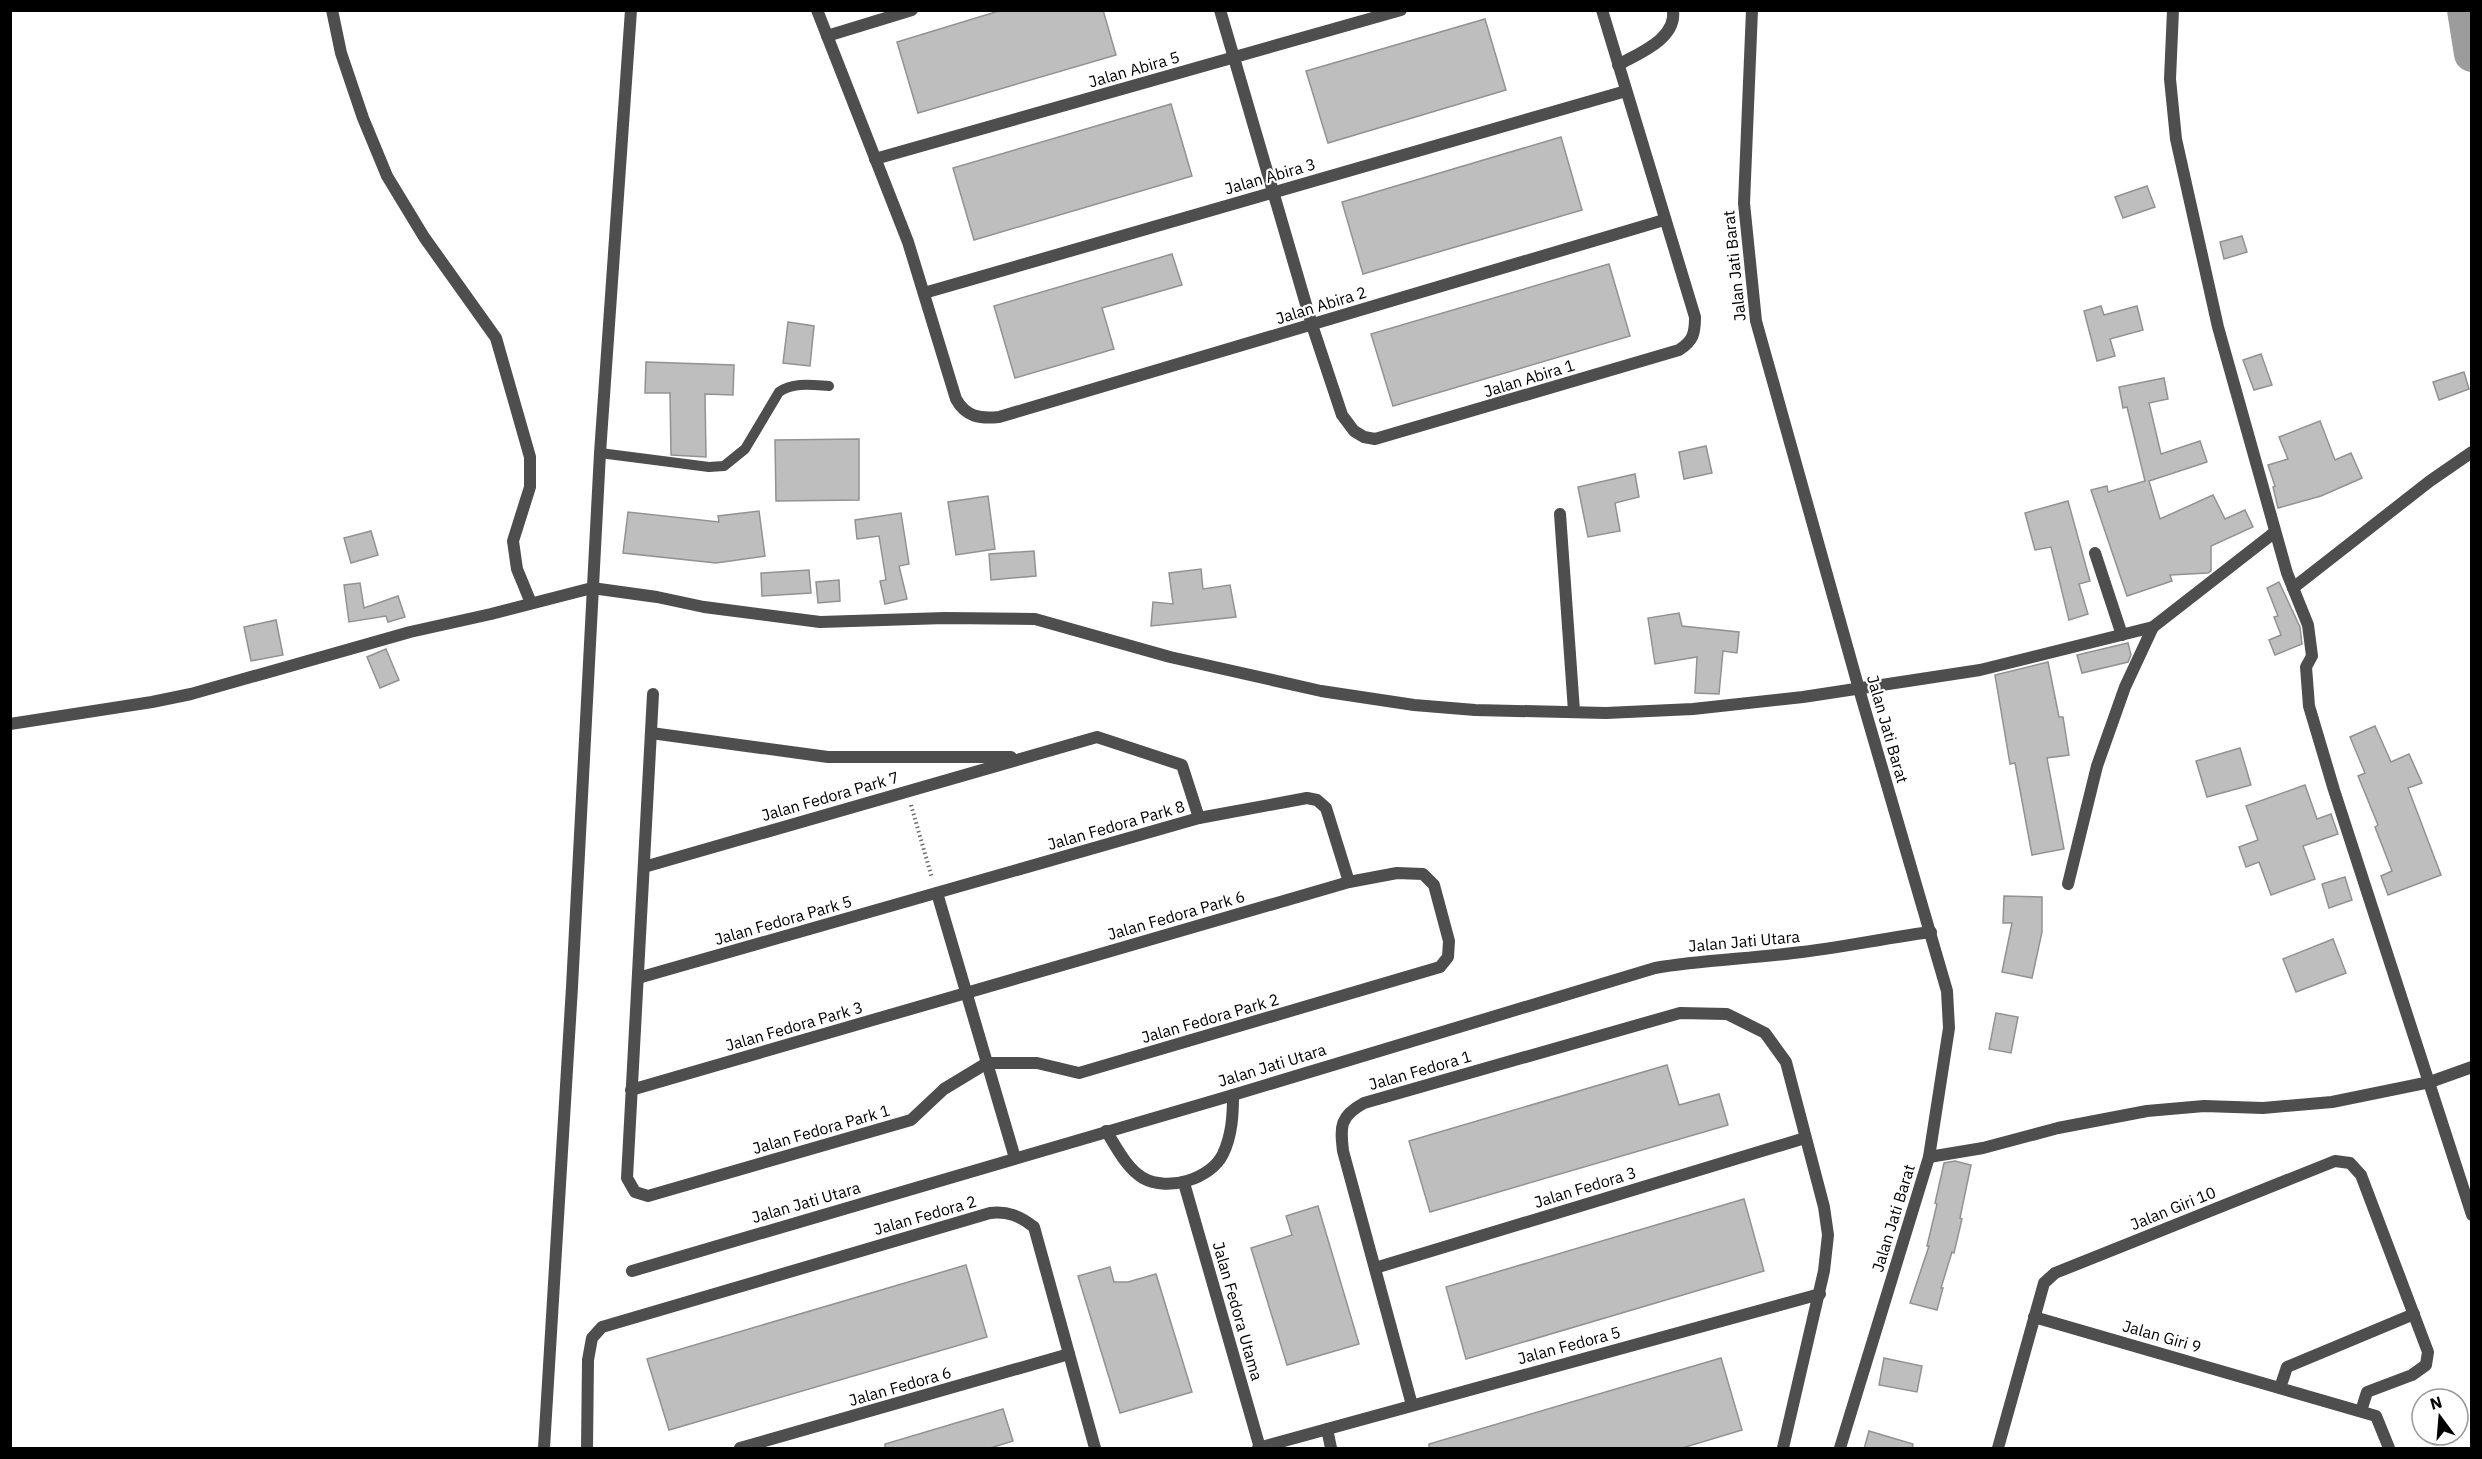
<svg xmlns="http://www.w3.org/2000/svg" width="2482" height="1459" viewBox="0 0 2482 1459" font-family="'IBM Plex Sans',sans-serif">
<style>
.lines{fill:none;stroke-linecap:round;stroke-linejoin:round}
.river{stroke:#9c9c9c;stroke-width:36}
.building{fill:#bebebe;stroke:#929292;stroke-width:1.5}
.path{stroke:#707070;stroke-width:4;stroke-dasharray:1.5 3;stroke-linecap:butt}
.lane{stroke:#4e4e4e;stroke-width:10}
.street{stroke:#4e4e4e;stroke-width:12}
.labels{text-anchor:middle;stroke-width:4.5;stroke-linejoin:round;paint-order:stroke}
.street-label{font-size:16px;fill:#000;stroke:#fff}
</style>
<rect width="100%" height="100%" fill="#fff"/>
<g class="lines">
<!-- river -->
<path class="river" d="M2465,10l7,44"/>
</g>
<!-- building -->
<g class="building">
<path d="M1002,10h101l13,45 -198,58 -21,-71z"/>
<path d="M1485,19l21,71 -178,53 -22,-72z"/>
<path d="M1171,104l21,72 -218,64 -21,-72z"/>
<path d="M1561,137l21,73 -219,64 -21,-72z"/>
<path d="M2147,186l8,21 -32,11 -8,-21z"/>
<path d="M2242,236l5,16 -23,7 -4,-17z"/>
<path d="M1172,254l10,31 -80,23 12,41 -99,29 -21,-72z"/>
<path d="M1609,264l21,72 -237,70 -22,-72z"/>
<path d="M2101,306l3,9 33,-9 6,24 -33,9 5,17 -18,5 -13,-50z"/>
<path d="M788,322l26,4 -4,40 -27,-3z"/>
<path d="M2261,354l11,31 -18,5 -11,-30z"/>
<path d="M646,362l88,3 -1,30 -28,-1 1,63 -35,-2 -1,-62h-25z"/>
<path d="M2464,372l5,17 -30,11 -6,-18z"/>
<path d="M2164,378l4,21 -19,4 12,51 39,-13 7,21 -58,19 11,38 53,-24 12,24 20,-9 8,17 -42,19v25l-3,2 -38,2 2,6 -45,15 -36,-106 16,-4 1,6 37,-11 -18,-74 -4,1 -4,-21z"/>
<path d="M2320,421l15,39 16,-7 11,25 -41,18 -43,12 -5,-21 2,-1 -7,-21 20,-6 -9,-22z"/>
<path d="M859,439v61l-83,1 -1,-61z"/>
<path d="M1706,446l6,27 -28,6 -5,-27z"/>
<path d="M1635,474l4,23 -24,6 5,28 -32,6 -10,-50z"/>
<path d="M988,496l7,53 -39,6 -8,-53z"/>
<path d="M2068,501l22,80 -11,3 9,30 -19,6 -18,-73 -16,3 -10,-37z"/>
<path d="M759,511l6,45 -49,7 -93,-10 5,-41 91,10 -1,-6z"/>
<path d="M901,513l8,51 -10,2 8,33 -22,5 -5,-23 6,-1 -7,-44 -22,3 -2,-19z"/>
<path d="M371,531l7,24 -27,8 -7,-25z"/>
<path d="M1034,551l2,25 -45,4 -2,-26z"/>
<path d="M1201,569l2,20 27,-4 6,32 -85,9 2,-24 20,2 -4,-31z"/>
<path d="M809,570l2,23 -49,3 -1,-23z"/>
<path d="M839,580l1,21 -22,2 -2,-21z"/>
<path d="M2279,582l21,45 2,17 -27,11 -6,-15 12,-5 -7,-18 4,-1 -11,-28z"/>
<path d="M360,583l4,25 34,-12 7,21 -17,5 -2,-6 -37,6 -5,-37z"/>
<path d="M1679,613l3,13 57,6 -2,21 -14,-2 -4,43 -24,-1 2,-36 -42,7 -7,-46z"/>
<path d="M276,620l7,35 -32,6 -7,-34z"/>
<path d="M2128,643l3,12 -3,7 -46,11 -5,-18z"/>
<path d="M386,649l13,31 -19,8 -13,-31z"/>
<path d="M2048,662l11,55h4l6,38 -22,3 17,91 -32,6 -17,-92 -5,1 -15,-89z"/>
<path d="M2375,726l16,36 18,-8 13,29 -14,5 33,87 -53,20 -7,-19 11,-5 -17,-44 3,-2 -20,-49 7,-3 -15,-36z"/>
<path d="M2240,748l11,37 -44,12 -11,-36z"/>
<path d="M2305,785l12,34 14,-5 7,20 -35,12 12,33 -44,16 -12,-33 -13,5 -7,-20 19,-7 -12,-34z"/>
<path d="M2345,877l7,23 -23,8 -7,-24z"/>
<path d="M2004,896l38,1v35l-10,46 -30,-6 10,-49h-9z"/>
<path d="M2333,939l13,34 -50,19 -13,-33z"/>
<path d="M1996,1013l22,4 -7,36 -22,-4z"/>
<path d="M1667,1065l12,40 40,-11 9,31 -298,87 -21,-71z"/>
<path d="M1955,1161l16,4 -11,53 2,1 -8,34 -2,-1 -11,36h2l-6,22 -27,-7 19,-57h-2l10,-42 -2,-1 9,-40z"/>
<path d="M1744,1199l20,72 -298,88 -20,-72z"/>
<path d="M1318,1206l41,138 -72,21 -36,-117 41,-13 -6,-19z"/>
<path d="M966,1265l21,72 -318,93 -22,-71z"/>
<path d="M1110,1267l4,15h14l28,-8 36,118 -72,21 -42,-137z"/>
<path d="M1721,1358l21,72 -63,19h-250v-5z"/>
<path d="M1884,1358l38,8 -5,26 -38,-7z"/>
<path d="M1003,1409l10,32 -26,8h-102v-5z"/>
<path d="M1869,1431l44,13 -1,5h-48z"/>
</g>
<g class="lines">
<!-- path -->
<path class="path" d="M911,805l21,73"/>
<!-- lane -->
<path class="lane" d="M600,453l109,14 15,-1 21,-17 34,-57c15,-10 33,-7 50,-6"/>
<!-- street -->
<g class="street">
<path d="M332,10l9,43 22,65 24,58 37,61 72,101 34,119v30l-17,54 4,28 14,34"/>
<path d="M817,10l91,232 48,157c10,18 24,20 43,18l665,-197"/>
<path d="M1220,10l92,315 30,90 12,16 10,6 11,2 304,-89c14,-9 16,-16 16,-33l-93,-307"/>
<path d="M1752,10l-8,193 12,118 103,368 88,302 2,37 -20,129 -89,291"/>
<path d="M2173,10l-3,69 6,60 42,188 69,246 21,52 4,31 -6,11 3,39 25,84 138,425"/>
<path d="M827,36l85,-26"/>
<path d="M1618,65c21,-12 59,-26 55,-55"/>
<path d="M875,159l526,-149"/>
<path d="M924,293l702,-202"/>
<path d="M1560,514l14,197"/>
<path d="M2095,553l27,82"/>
<path d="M2293,588l137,-107 42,-29"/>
<path d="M10,724l142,-22 39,-8 219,-62 81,-18 101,-26 65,9 47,10 116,15 125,-4 90,1 135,38 151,34 93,14 61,5 131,3 87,-4 110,-12 177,-27 173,-43 122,-95"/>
<path d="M651,733l177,24h183"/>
<path d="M644,867l453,-130 85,28 17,53"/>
<path d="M2068,884l29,-118 28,-79 28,-60"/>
<path d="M937,893l78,265"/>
<path d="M638,978l561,-160 108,-20 10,2 9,8 23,74"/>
<path d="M631,1090l718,-208 48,-9 26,1 11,11 15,56 -1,16 -8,10 -361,106 -42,-10h-50l-43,26 -33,31 -263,76 -13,-4 -8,-14 26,-484"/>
<path d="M1106,1131c10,15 20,37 37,47 25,14 68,1 80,-24 9,-19 10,-39 10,-59"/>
<path d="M1929,1157l54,-9 75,-20 89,-17 57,-5 59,2 69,-6 98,-20 42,-15"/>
<path d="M1184,1183l76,265"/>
<path d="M1375,1268l430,-130"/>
<path d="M632,1271l601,-176 422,-127c46,-8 92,-9 138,-15 46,-5 92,-15 138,-21"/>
<path d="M2034,1317l342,99 13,32"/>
<path d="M2280,1388l7,-21 127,-53"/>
<path d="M1412,1405l-69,-254c-3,-25 -3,-35 21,-48l316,-90 47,1 38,19 21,29 38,145 4,28 -4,36 -41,177"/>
<path d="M1327,1429l4,19"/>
<path d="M544,1448l28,-461 28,-534 31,-443"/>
<path d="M587,1448l1,-88 4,-22 10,-11 388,-114c18,-2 30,3 44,14l61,221"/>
<path d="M740,1448l329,-94"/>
<path d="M1258,1448l562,-154"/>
<path d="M1998,1448l46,-165 11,-10 280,-112 15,2 11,12 67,177 -2,13 -14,10 -45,17 -6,19"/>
</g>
</g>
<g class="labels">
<!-- street labels -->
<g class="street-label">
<text transform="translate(1134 69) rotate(-16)" y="6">Jalan Abira 5</text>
<text transform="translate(1270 176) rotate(-16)" y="6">Jalan Abira 3</text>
<text transform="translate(1734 266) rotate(-96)" y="6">Jalan Jati Barat</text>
<text transform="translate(1321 305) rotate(-17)" y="6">Jalan Abira 2</text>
<text transform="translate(1529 378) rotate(-17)" y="6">Jalan Abira 1</text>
<text transform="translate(1888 729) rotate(74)" y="6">Jalan Jati Barat</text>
<text transform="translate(830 796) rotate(-16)" y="6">Jalan Fedora Park 7</text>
<text transform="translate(1116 825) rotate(-16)" y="6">Jalan Fedora Park 8</text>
<text transform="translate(1176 915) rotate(-16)" y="6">Jalan Fedora Park 6</text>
<text transform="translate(783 920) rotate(-16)" y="6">Jalan Fedora Park 5</text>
<text transform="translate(1744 941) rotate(-5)" y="6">Jalan Jati Utara</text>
<text transform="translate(1210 1018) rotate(-16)" y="6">Jalan Fedora Park 2</text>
<text transform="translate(794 1026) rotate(-16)" y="6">Jalan Fedora Park 3</text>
<text transform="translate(1272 1065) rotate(-17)" y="6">Jalan Jati Utara</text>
<text transform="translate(1420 1070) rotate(-16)" y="6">Jalan Fedora 1</text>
<text transform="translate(821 1129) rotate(-16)" y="6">Jalan Fedora Park 1</text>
<text transform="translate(1585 1187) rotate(-17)" y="6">Jalan Fedora 3</text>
<text transform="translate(806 1202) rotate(-16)" y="6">Jalan Jati Utara</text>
<text transform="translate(2173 1208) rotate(-22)" y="6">Jalan Giri 10</text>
<text transform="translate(925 1215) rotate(-16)" y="6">Jalan Fedora 2</text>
<text transform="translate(1893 1218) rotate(-73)" y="6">Jalan Jati Barat</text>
<text transform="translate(1238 1311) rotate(74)" y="6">Jalan Fedora Utama</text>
<text transform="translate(2162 1336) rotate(16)" y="6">Jalan Giri 9</text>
<text transform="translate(1569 1345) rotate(-15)" y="6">Jalan Fedora 5</text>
<text transform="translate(900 1386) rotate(-16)" y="6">Jalan Fedora 6</text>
</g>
</g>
<!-- border -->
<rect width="2482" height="1459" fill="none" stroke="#000000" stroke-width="24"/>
<!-- north arrow -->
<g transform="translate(2440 1417) rotate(344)"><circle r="28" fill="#ffffff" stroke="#999999" stroke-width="1.5"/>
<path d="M0-4.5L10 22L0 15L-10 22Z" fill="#000000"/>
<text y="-9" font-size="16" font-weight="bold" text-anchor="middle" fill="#000000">N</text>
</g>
</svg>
